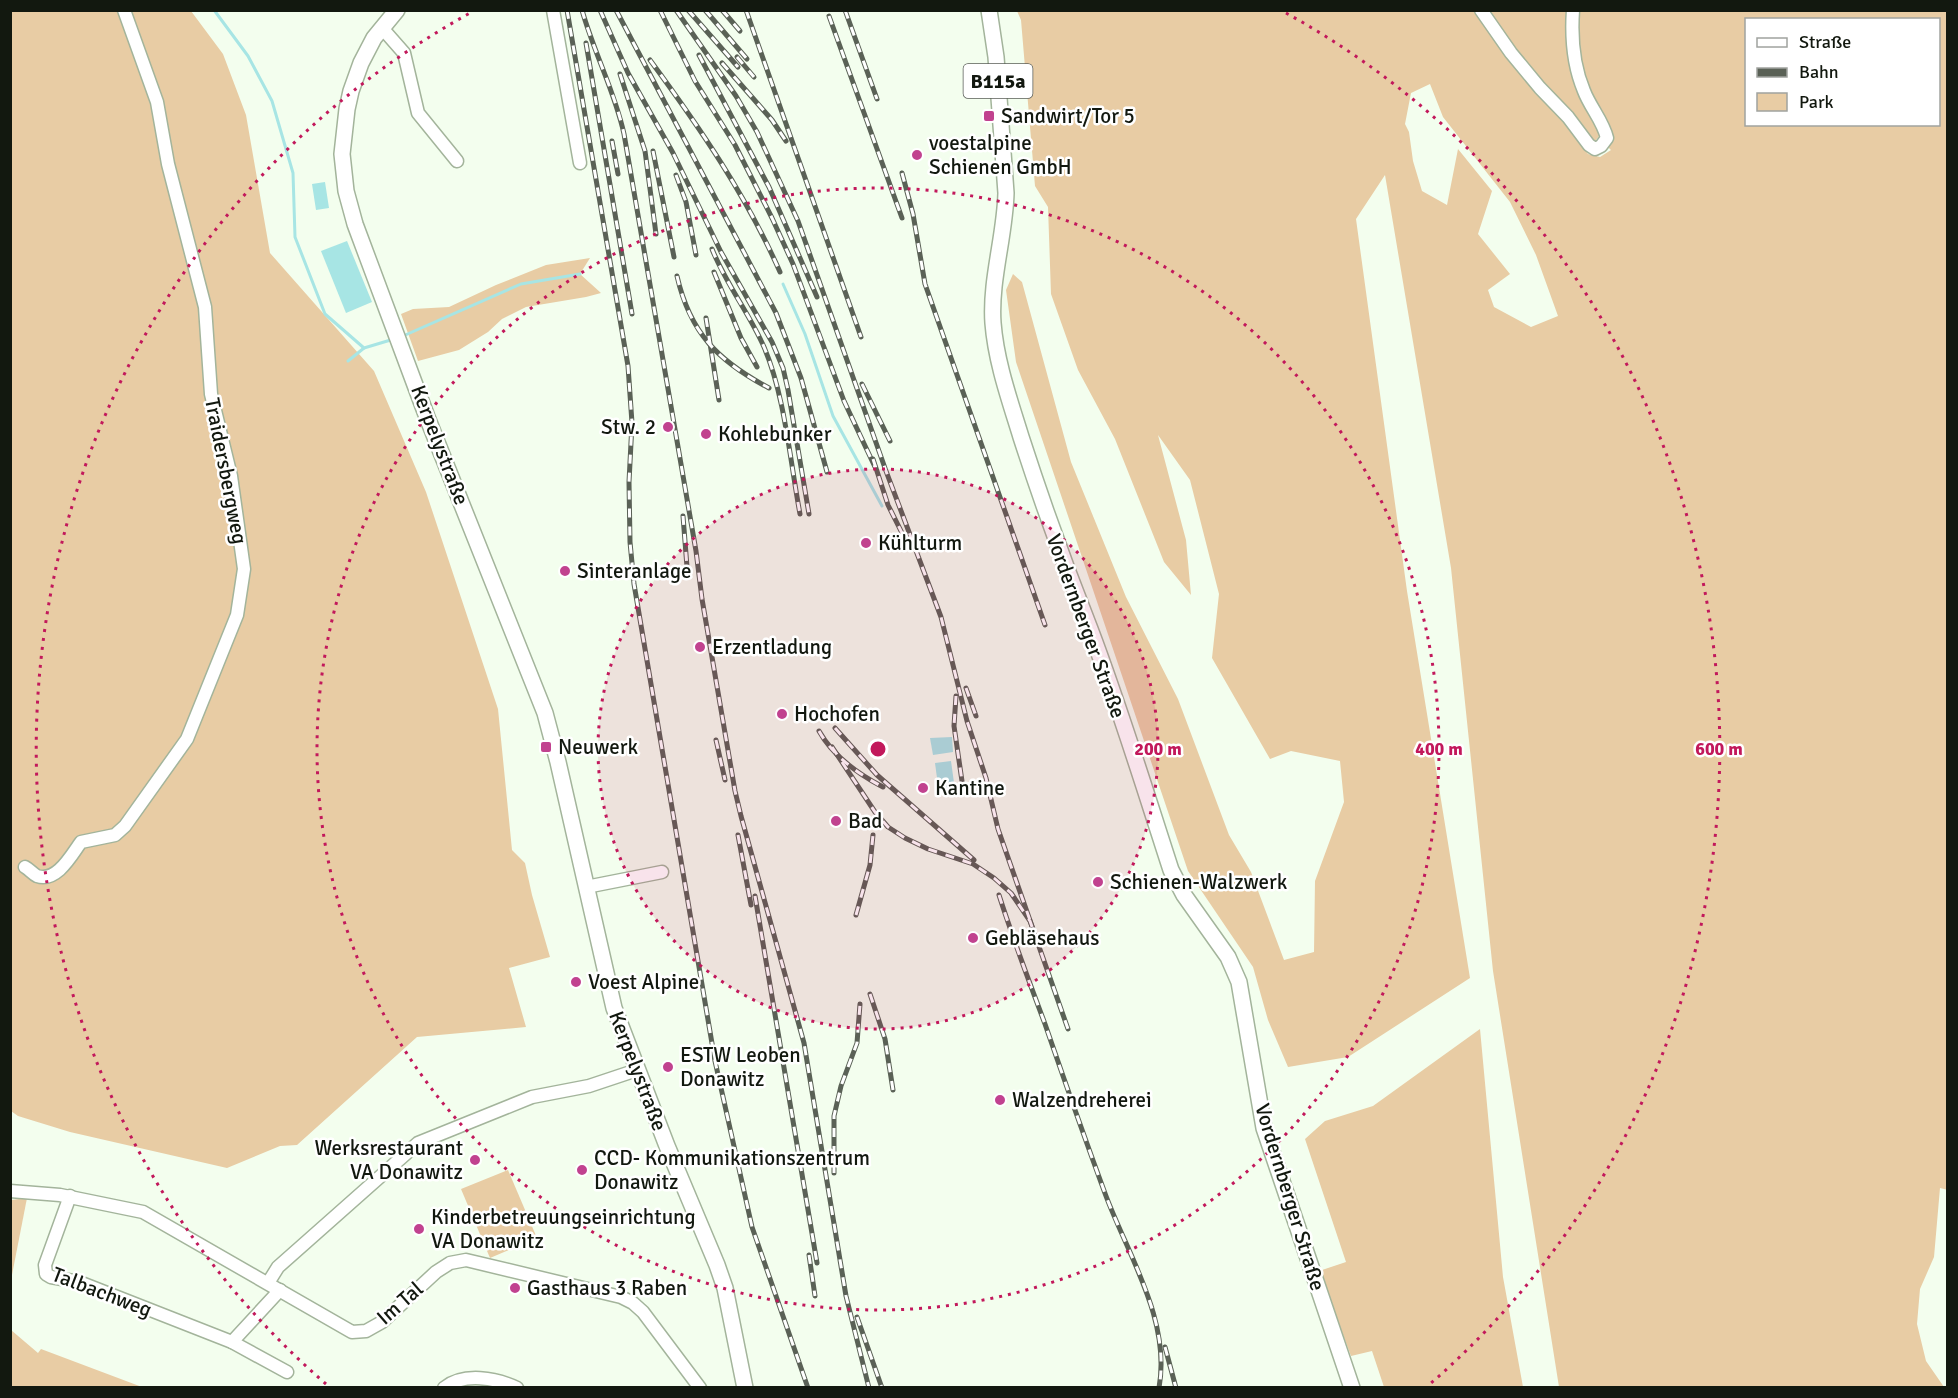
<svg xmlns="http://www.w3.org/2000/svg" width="1958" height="1398" viewBox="0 0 1958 1398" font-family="Signika,sans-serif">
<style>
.green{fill:#e8cca4;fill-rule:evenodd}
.water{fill:#a7e5e4}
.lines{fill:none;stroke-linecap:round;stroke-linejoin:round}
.stream{stroke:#a7e5e4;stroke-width:3}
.minor-casing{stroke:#a3b49b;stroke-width:15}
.major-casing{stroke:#a3b49b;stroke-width:18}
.minor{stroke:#fff;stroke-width:12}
.major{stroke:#fff;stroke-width:15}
.rail-casing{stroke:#5a6156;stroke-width:5}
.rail{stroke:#fff;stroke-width:3;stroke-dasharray:9;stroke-linecap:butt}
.ring{fill:none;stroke:#c2185b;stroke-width:3;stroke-dasharray:3 6}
.poi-dot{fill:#c1428f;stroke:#fff;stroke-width:2}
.labels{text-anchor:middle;stroke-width:5;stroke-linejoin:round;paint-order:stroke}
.shield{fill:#fff;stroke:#595d57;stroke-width:1.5}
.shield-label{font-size:20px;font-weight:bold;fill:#12180f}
.poi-label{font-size:21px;fill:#12180f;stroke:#fff;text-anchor:start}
.street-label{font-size:21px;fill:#12180f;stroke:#fff}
.centre{fill:#c2185b;stroke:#fff;stroke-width:3}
.ring-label{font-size:18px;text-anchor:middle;font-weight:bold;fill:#c2185b;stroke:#fff;stroke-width:5;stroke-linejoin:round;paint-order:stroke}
</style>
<rect width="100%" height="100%" fill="#f3feee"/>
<!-- green -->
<g class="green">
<path d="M11,11h180l32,43 23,61 24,138 104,118 52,121 72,217 14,141 13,13 7,32 18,62 -41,11 17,59 -109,10 -120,108 -17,1 -53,22 -157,-36 -52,-16 -7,-5z"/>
<path d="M1017,11h459l90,111 22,32 12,3 11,-7 -5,-5 -29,-85 -1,-49h371l1,1179 -8,-2 -6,69 -14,32 -3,35 9,37 18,26h-385l-66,-416 -42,-403 -66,-393 -29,44 51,372 63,387 -122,79 -60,10 -20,-47 -15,-53 -65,-96 -172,-509 -10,-72 7,-16 9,8 49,180 55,135 52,102 51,136 22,37 33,88 30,-8 1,-71 29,-79 -4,-41 -49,-10 -21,8 -58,-101 7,-64 -29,-114 -32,-45 28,105 5,55 -27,-33 -49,-123 -37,-69 -27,-76 -3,-87 -13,-21 -14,-166zM1746,20h192v104h-192zM1430,84l13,33 67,85 26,53 22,61 -27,11 -37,-20 -6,-17 22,-16 -32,-40 14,-43 -34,-42 -11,56 -25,-14 -9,-30 -4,-29 -4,-8 6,-31z"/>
<path d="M1484,11h85l-1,17 32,107 -5,6 -6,-1z"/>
<path d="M590,258l-10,16 21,19 -15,4 -60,10 -24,12 -14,13 -29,18 -41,11 -17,-47 12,-5 36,-2 47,-22 50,-20z"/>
<path d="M1480,1029l23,248 20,110h-139l-12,-36 -21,5 -32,-85 27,-9 -41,-123 20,-18 48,-15z"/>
<path d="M508,1170l29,68 -47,20 -29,-69z"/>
<path d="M27,1198l-16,82v-80z"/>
<path d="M11,1330l27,23 3,-4 101,38h-131z"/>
</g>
<!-- water -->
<g class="water">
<path d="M325,182l4,26 -13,2 -4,-26z"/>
<path d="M347,241l25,61 -26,11 -25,-62z"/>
<path d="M952,737l1,15 -20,3 -3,-17z"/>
<path d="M951,761l4,29 -16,3 -4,-30z"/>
</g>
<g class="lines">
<!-- stream -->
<g class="stream">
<path d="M214,10l34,46 24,45 21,72 2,64 30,77 39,34 30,-9"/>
<path d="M783,284l22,50 28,82 49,90"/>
<path d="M403,336l118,-52 59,-10"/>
<path d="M348,361l16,-13"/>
</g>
<defs>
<g id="minor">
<path d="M553,10l27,153"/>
<path d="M1481,10l30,43 29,35 28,29 21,28 6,4 6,-3 6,-8c-4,-17 -17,-31 -23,-47 -11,-26 -13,-53 -11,-81"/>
<path d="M382,28l22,25 14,60 39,48"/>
<path d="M25,867c4,2 8,7 12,9 20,7 35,-22 44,-34l34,-7 10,-9 62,-87 50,-124 7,-46 -13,-93 -20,-82 -6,-87 -37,-143 -11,-62 -33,-92"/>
<path d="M586,887l76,-15"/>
<path d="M10,1191l50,4 83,17 209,120 14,-1 16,-9 54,-50 14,-9 16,-3 155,37 12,6 10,9 57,76"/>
<path d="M70,1196l-25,69 1,9 5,3 28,5 153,60 48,-52"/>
<path d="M268,1283l10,-16 140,-124 114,-46 57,-11 48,-16"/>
<path d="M232,1342l55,30"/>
<path d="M444,1388c20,-16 52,-10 73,0"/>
</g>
<g id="major">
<path d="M397,10l-23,28 -13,25 -10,28 -4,18 -5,45 4,37 9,33 72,193 118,296 13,49 56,246 53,138 50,119 8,23 20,100"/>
<path d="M989,10l7,47 10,136c-1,43 -16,87 -13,130 3,39 17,78 28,114 21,65 44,129 69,192 30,79 55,161 81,241l13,25 44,62 11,25 25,146 88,260"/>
</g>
</defs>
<!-- minor casing -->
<use href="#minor" class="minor-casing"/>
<!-- major casing -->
<use href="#major" class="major-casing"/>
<!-- minor -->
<use href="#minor" class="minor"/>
<!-- major -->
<use href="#major" class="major"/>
<defs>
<g id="rail">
<path d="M567,10l61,356 4,57 -3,59 1,60 4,42 81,477 37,166 56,161"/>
<path d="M582,10c12,43 33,82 42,124l72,417 6,48 33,192 6,25 63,227 42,253 23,92"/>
<path d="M600,10l28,63 45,80 48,99 51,90 11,26 5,22 21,124"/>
<path d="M616,10l160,303 25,65 26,94"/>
<path d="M660,10l35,71 40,64 37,73 21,46 51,137 31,66"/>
<path d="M676,10l60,86 21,36 41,89 88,250 55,146 26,104 19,57 12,51 35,100"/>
<path d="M688,10l50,57"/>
<path d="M705,10l42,49"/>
<path d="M722,10l18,21"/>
<path d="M746,10l115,327"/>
<path d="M845,10l32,89"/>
<path d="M829,16l73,202"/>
<path d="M586,43l46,271"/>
<path d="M699,55l70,132 48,110"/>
<path d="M737,57l17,20"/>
<path d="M650,60c50,68 96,135 130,212"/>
<path d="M722,63l50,57 14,21"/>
<path d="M620,74l25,77 11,83"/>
<path d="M612,141l6,33"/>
<path d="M653,151l21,106"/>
<path d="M902,173l11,41 12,70 120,341"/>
<path d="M676,175l10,27 10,53"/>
<path d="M712,249c14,35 37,64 52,98 21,49 26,114 36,167"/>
<path d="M714,272l27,66 16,29"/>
<path d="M677,276c13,57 41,85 92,112"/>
<path d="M706,318l13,82"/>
<path d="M862,384l28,57"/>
<path d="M873,459l15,46 17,34"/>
<path d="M683,516l4,51"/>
<path d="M966,688l10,28"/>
<path d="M956,696l-2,30 9,62"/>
<path d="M835,728l42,47 97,85"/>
<path d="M819,731c14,25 39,43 64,56"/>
<path d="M716,740l9,40"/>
<path d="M832,747l43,65 13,15 17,11 23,11 45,15 21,14 17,15 19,28 38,108"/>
<path d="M738,835l13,70"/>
<path d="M999,895c14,44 30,86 46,129 20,58 40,115 61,172 23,61 65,125 53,192"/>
<path d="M755,896l62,367"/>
<path d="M856,915l14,-50 3,-30"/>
<path d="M870,994l15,45 8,51"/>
<path d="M834,1173v-57l7,-30 16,-43 3,-39"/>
<path d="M809,1255l6,41"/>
<path d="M857,1317l25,71"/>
<path d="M1165,1347l11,41"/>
</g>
</defs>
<!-- rail casing -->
<use href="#rail" class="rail-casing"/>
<!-- rail -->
<use href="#rail" class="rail"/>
</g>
<!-- distance rings -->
<circle cx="878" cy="749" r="280" fill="#c2185b" fill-opacity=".12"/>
<g class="ring">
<circle cx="878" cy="749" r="280"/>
<circle cx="878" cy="749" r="561"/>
<path d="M326 1384A841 841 0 0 1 470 13M1286 13A841 841 0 0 1 1430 1384"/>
</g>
<!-- markers -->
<g class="poi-dot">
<rect x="983" y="110" width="12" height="12" rx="3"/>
<circle cx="917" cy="155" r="6"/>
<circle cx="668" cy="427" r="6"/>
<circle cx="706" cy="434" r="6"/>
<circle cx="866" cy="543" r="6"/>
<circle cx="565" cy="571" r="6"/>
<circle cx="700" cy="647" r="6"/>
<circle cx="782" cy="714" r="6"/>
<rect x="540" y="741" width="12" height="12" rx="3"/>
<circle cx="923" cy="788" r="6"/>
<circle cx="836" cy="821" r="6"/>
<circle cx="1098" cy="882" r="6"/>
<circle cx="973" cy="938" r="6"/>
<circle cx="576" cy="982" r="6"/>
<circle cx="668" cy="1067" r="6"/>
<circle cx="1000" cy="1100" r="6"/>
<circle cx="475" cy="1160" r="6"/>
<circle cx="582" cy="1170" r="6"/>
<circle cx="419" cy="1229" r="6"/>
<circle cx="515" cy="1288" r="6"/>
</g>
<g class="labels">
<!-- shield labels -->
<rect class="shield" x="963.5" y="64" width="69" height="34" rx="4.5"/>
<g class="shield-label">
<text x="998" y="88">B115a</text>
</g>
<!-- poi labels -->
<g class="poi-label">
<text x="1001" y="123">Sandwirt/Tor 5</text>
<text x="929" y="150">voestalpine<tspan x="929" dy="24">Schienen GmbH</tspan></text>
<text x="656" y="434" text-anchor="end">Stw. 2</text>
<text x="718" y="441">Kohlebunker</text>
<text x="878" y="550">Kühlturm</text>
<text x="577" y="578">Sinteranlage</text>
<text x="712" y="654">Erzentladung</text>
<text x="794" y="721">Hochofen</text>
<text x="558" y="754">Neuwerk</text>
<text x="935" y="795">Kantine</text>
<text x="848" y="828">Bad</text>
<text x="1110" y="889">Schienen-Walzwerk</text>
<text x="985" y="945">Gebläsehaus</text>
<text x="588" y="989">Voest Alpine</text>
<text x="680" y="1062">ESTW Leoben<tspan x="680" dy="24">Donawitz</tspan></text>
<text x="1012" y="1107">Walzendreherei</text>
<text x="463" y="1155" text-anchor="end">Werksrestaurant<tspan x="463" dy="24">VA Donawitz</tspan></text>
<text x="594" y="1165">CCD- Kommunikationszentrum<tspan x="594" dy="24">Donawitz</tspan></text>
<text x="431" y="1224">Kinderbetreuungseinrichtung<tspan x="431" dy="24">VA Donawitz</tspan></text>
<text x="527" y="1295">Gasthaus 3 Raben</text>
</g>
<!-- street labels -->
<g class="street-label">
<text transform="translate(440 445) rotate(69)" y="7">Kerpelystraße</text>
<text transform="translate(226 471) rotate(79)" y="7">Traidersbergweg</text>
<text transform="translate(1086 626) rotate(70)" y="7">Vordernberger Straße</text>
<text transform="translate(638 1071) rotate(69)" y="7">Kerpelystraße</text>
<text transform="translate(1290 1197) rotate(73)" y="7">Vordernberger Straße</text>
<text transform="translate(102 1292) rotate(21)" y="7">Talbachweg</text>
<text transform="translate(400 1303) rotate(-41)" y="7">Im Tal</text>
</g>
</g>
<circle cx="878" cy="749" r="9" class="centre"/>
<g class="ring-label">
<text x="1158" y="755">200 m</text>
<text x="1439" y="755">400 m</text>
<text x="1719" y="755">600 m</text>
</g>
<!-- border -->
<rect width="1958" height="1398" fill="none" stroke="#12180f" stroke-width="24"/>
<!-- legend -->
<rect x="1745" y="18" width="195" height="108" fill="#ffffff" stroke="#a0a39f" stroke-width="1.5"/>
<rect x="1757" y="38" width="30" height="9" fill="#ffffff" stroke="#a0a39f" stroke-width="1.5"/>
<text x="1799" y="48" font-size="18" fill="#12180f">Straße</text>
<rect x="1757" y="68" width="30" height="9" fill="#5a6156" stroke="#a0a39f" stroke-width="1.5"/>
<text x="1799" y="78" font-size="18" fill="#12180f">Bahn</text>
<rect x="1757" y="93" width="30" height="18" fill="#e8cca4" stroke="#a0a39f" stroke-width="1.5"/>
<text x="1799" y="108" font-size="18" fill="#12180f">Park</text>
</svg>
